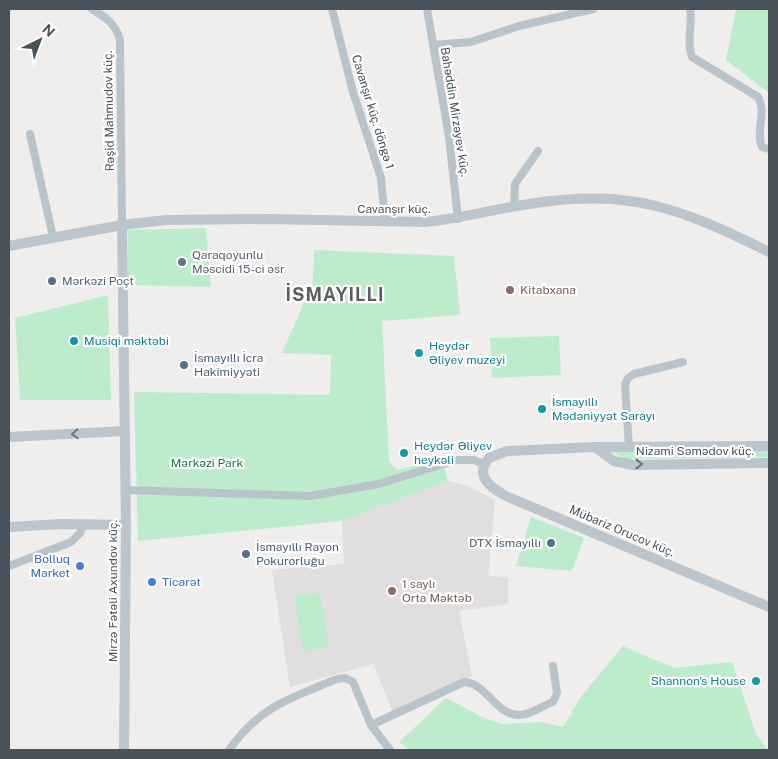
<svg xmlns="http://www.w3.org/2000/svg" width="778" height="759" viewBox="0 0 778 759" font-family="'Public Sans',sans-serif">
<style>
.education{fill:#e1dedf}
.green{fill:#bdeccc}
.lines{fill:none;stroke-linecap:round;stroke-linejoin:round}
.street{stroke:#b9c3ca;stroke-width:8}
.secondary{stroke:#bac5ce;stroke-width:10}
.oneway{stroke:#6a747d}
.worship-dot{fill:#6b7280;stroke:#fff;stroke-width:2}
.service-dot{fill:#5c6f8a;stroke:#fff;stroke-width:2}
.education-dot{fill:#8d6e63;stroke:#fff;stroke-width:2}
.culture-dot{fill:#0f9aa8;stroke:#fff;stroke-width:2}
.shop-dot{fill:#3f7fe0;stroke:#fff;stroke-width:2}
.labels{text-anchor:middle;stroke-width:4.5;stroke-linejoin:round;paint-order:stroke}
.street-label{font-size:12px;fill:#47525a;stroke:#fff}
.worship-label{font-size:12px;fill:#5b616d;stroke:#fff;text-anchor:start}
.service-label{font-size:12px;fill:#4e5e75;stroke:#fff;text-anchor:start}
.education-label{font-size:12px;fill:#785e54;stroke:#fff;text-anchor:start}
.culture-label{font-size:12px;fill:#0d838f;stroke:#fff;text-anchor:start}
.park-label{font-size:12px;fill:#1c7743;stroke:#fff}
.shop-label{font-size:12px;fill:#366cbe;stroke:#fff;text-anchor:end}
.district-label{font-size:18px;font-weight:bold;letter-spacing:1px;fill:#5a5e62;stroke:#fff}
</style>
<rect width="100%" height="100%" fill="#f0eded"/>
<!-- education -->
<path class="education" d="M448,481l20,5 27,14 -7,76 20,1v27l-49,7 13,65 -79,36 -20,-48 -83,23 -18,-117 72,-6 -2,-43z"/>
<!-- green -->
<g class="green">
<path d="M736,9h33v84l-43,-33z"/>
<path d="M206,228l5,59 -83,-2v-55z"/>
<path d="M314,250l140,6 6,59 -78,6 7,140 8,9 45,-11 6,22 -106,40 -204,20 -4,-149 196,3 1,-40 -49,-2 31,-71z"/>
<path d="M108,295l3,105h-91l-5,-82z"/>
<path d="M559,336l2,39 -69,3 -2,-40z"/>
<path d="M769,450v7l-143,2 -14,-7z"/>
<path d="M531,517l53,21 -12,33 -56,-5z"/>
<path d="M320,593l9,55 -26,4 -9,-55z"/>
<path d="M623,646l51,22 58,-6 24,72 12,16h-358l-11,-8 47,-44 38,20 18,6 40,-2 21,5 17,-29z"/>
</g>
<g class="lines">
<!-- street -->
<g class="street">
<path d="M92,9c13,8 24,15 28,31l2,185"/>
<path d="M332,9l21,83 28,86 4,44"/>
<path d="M427,9l22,128 9,82"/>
<path d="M690,9c3,15 -4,34 2,48l66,40c9,15 -3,34 4,50l7,2"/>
<path d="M433,45l38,-3 48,-16 74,-17"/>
<path d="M30,134l23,103"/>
<path d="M514,207l1,-23 23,-33"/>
<path d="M629,448l-4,-63 3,-7 6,-4 49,-12"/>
<path d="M125,490l185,6 68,-12 79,-24h17l10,4"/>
<path d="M9,566l62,-24 9,-9 4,-9"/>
<path d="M371,725l93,-43c23,1 32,34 56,33 10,0 24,-10 33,-13l4,-9 -4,-27"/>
<path d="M229,750c25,-35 48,-47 86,-62 10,-4 20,-10 30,-10l8,4 18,43 19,25"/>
</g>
<!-- secondary -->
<g class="secondary">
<path d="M122,225l4,300 -2,225"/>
<path d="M9,246l113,-21 44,-5 101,-1 157,3c36,-3 70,-13 105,-18 102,-16 151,4 240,48"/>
<path d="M9,437l115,-6"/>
<path d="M769,446l-174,1 -88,4 -18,7c-15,18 1,29 17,38l263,111"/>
<path d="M595,447l19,14 19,4 136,-2"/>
<path d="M9,527l52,-3 65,1"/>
</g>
</g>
<!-- one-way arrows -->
<defs><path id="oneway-chevron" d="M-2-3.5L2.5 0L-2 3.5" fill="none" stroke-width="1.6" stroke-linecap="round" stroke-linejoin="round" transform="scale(1.25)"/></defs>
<g class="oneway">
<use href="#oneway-chevron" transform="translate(75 434) rotate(177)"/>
<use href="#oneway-chevron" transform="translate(639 464)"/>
</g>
<!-- markers -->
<circle class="worship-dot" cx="182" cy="262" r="5"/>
<g class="service-dot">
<circle cx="52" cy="281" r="5"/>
<circle cx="184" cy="365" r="5"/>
<circle cx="551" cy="543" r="5"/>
<circle cx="246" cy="554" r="5"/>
</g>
<g class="education-dot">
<circle cx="510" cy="290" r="5"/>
<circle cx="392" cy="591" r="5"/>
</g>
<g class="culture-dot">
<circle cx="74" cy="341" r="5"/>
<circle cx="419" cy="353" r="5"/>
<circle cx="542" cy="409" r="5"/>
<circle cx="404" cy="453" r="5"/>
<circle cx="756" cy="681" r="5"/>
</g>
<g class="shop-dot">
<circle cx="80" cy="566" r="5"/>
<circle cx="152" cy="582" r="5"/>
</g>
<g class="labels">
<!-- street labels -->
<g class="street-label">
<text transform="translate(109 111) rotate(-91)" y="4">Rəşid Mahmudov küç.</text>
<text transform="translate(373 112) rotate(73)" y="4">Cavanşır küç. döngə 1</text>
<text transform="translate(455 112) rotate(81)" y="4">Bahəddin Mirzəyev küç.</text>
<text x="394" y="213">Cavanşır küç.</text>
<text x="695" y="455">Nizami Səmədov küç.</text>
<text transform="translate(622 531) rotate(23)" y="4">Mübariz Orucov küç.</text>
<text transform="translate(113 591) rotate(-90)" y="4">Mirzə Fətəli Axundov küç.</text>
</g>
<!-- worship labels -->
<g class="worship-label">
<text x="192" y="259">Qaraqoyunlu<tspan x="192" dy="14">Məscidi 15-ci əsr</tspan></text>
</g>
<!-- service labels -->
<g class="service-label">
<text x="62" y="285">Mərkəzi Poçt</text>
<text x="194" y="362">İsmayıllı İcra<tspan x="194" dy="14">Hakimiyyəti</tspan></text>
<text x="541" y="547" text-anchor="end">DTX İsmayıllı</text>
<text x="256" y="551">İsmayıllı Rayon<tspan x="256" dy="14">Pokurorluğu</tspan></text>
</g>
<!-- education labels -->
<g class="education-label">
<text x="520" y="294">Kitabxana</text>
<text x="402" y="588">1 saylı<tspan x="402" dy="14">Orta Məktəb</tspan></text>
</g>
<!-- culture labels -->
<g class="culture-label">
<text x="84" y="345">Musiqi məktəbi</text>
<text x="429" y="350">Heydər<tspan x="429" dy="14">Əliyev muzeyi</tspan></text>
<text x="552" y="406">İsmayıllı<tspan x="552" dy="14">Mədəniyyət Sarayı</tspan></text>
<text x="414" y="450">Heydər Əliyev<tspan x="414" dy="14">heykəli</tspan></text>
<text x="746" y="685" text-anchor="end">Shannon's House</text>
</g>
<!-- park labels -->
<g class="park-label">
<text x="207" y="467">Mərkəzi Park</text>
</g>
<!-- shop labels -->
<g class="shop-label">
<text x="70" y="563">Bolluq<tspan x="70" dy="14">Market</tspan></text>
<text x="162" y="586" text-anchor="start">Ticarət</text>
</g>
<!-- district labels -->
<g class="district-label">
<text x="335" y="301">İSMAYILLI</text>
</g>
</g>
<!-- border -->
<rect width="778" height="759" fill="none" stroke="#47525a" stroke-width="20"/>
<!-- north arrow -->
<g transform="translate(40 40) rotate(42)" stroke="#ffffff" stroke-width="4" paint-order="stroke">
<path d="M0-4L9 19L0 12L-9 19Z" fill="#47525a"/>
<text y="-8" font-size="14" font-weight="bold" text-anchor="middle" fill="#47525a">N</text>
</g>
</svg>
